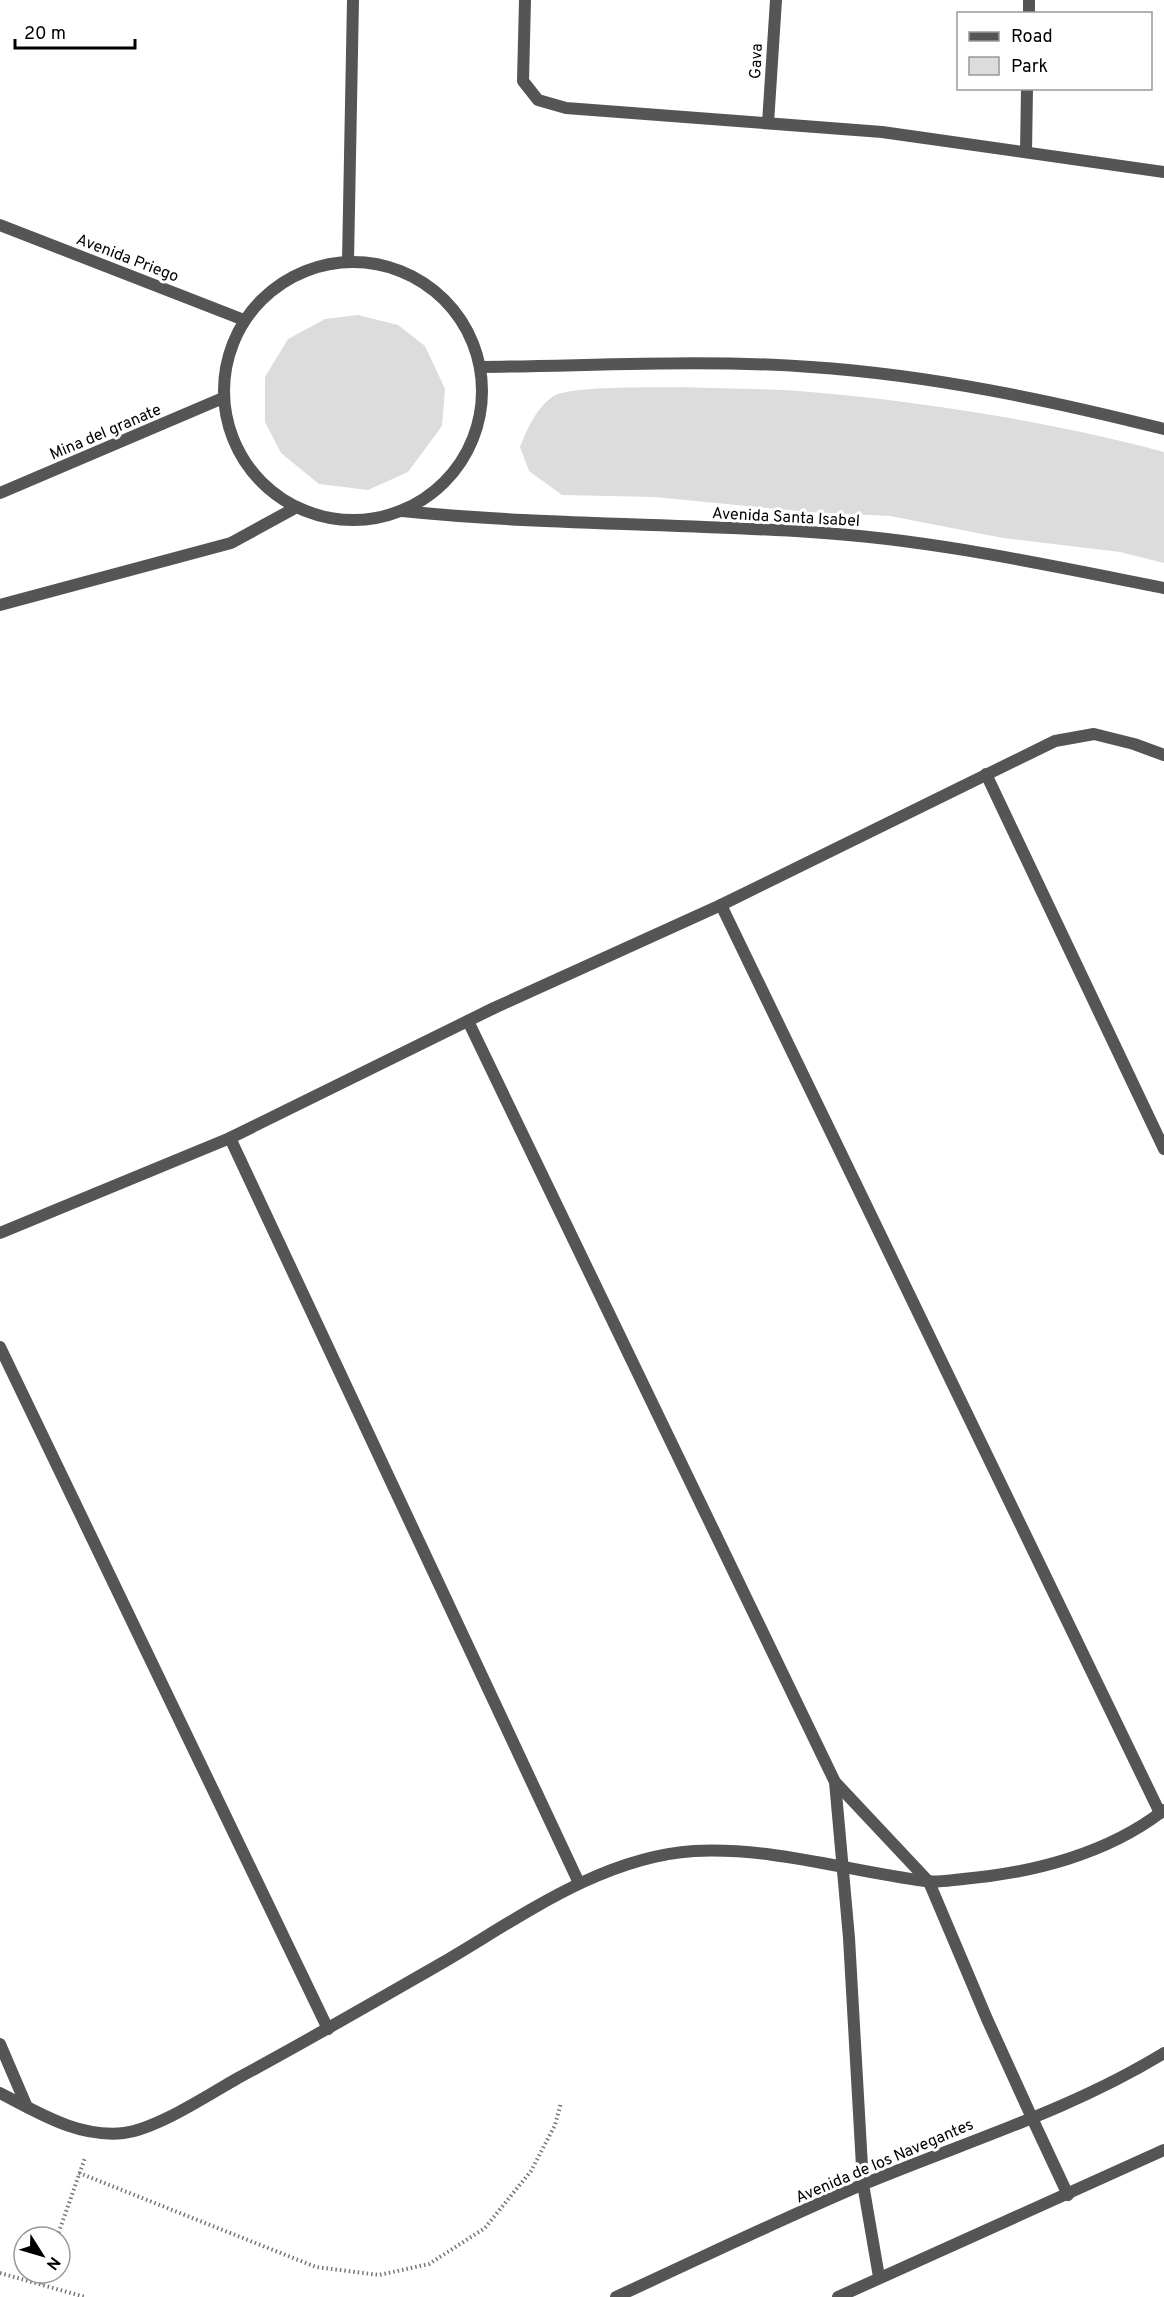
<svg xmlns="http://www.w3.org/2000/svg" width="1164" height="2297" viewBox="0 0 1164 2297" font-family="Overpass,sans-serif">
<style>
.green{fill:#dcdcdc}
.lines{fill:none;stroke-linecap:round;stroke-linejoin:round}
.path{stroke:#777;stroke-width:4;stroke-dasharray:1.5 3;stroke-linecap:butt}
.minor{stroke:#555;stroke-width:12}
.tertiary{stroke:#555;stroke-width:12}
.labels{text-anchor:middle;stroke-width:6;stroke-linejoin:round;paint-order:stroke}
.street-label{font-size:16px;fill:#000;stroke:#fff}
</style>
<rect width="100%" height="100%" fill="#fff"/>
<!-- green -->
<g class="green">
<path d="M358,315l40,10 27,21 20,43 -3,37 -34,46 -40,18 -49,-6 -38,-31 -16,-31v-45l23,-38 37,-20z"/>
<path d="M681,387c47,2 94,1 141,6 111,10 234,30 342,59v111l-44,-11 -117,-14 -113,-22 -82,-4 -153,-15 -93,-2 -33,-24 -9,-24c7,-18 16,-38 32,-50 17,-12 105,-9 129,-10z"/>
</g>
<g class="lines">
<!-- path -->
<g class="path">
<path d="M79,2173l237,94 63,8 50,-11 56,-36 46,-57 24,-46 6,-22"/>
<path d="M57,2237l28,-79"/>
<path d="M0,2273l85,24"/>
<path d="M41,2284l4,-11"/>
</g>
<!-- minor -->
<g class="minor">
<path d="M525,0l-2,81 15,19 28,8 316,24 282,40"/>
<path d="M1029,14v-14"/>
<path d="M768,123l8,-123"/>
<path d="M1026,152l1,-64"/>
<path d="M348,261l5,-261"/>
<path d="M986,774l178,375"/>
<path d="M721,905l439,908"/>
<path d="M468,1021l367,761 94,100 58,137 45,99"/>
<path d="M230,1138l349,745"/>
<path d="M0,1233l230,-95 264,-130 227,-103 334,-164 39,-7 40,10 30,11"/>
<path d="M0,1347l328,682"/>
<path d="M835,1782l14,156 14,246"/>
<path d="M0,2044l27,63"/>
<path d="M0,2093c39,20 78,45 124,40 33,-4 84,-38 114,-55 69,-37 136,-76 204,-115 77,-45 159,-106 252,-112 80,-4 153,20 231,30 12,2 26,-1 38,-2 69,-6 145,-25 201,-69"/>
</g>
<!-- tertiary -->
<g class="tertiary">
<path d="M0,225l244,95"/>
<circle cx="353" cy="391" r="129"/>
<path d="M480,367c111,-1 222,-8 331,0 119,8 238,33 353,62"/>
<path d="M0,493l223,-95"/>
<path d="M402,511c136,14 272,12 408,21 119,7 237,33 354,56"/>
<path d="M0,605l231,-62 64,-35"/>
<path d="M1032,2118l36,77"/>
<path d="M863,2184l16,93"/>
<path d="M616,2297c83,-38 165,-78 248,-113 101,-42 207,-74 300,-131"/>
<path d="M838,2297l326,-147"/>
</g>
</g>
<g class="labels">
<!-- street labels -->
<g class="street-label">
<text transform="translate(755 61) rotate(-87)" y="6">Gava</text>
<text transform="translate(128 257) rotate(21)" y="6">Avenida Priego</text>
<text transform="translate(105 431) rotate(-23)" y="6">Mina del granate</text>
<text transform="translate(786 516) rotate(3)" y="6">Avenida Santa Isabel</text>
<text transform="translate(884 2160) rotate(-23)" y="6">Avenida de los Navegantes</text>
</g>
</g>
<!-- legend -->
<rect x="957" y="12" width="195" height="78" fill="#ffffff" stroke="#999999" stroke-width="1.5"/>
<rect x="969" y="32" width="30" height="9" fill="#555555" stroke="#999999" stroke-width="1.5"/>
<text x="1011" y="42" font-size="18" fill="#000000">Road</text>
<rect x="969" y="57" width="30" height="18" fill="#dcdcdc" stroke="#999999" stroke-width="1.5"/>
<text x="1011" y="72" font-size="18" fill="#000000">Park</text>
<!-- north arrow -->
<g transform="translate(42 2255) rotate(127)"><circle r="28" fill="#ffffff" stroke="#999999" stroke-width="1.5"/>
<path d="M0-4.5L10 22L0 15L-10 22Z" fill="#000000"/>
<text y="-9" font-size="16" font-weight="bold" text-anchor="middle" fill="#000000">N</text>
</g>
<!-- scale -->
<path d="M15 39v9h120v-9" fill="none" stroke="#000000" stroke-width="3"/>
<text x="24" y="39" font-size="18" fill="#000000" stroke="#ffffff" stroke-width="4.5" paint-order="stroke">20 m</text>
</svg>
